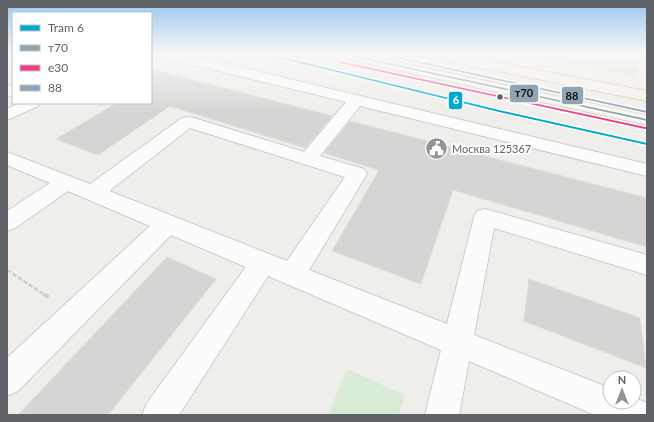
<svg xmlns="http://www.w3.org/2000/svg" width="654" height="422" viewBox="0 0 654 422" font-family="Lato,sans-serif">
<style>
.green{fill:#d8ebd6}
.building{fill:#d6d5d3;stroke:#deddd9}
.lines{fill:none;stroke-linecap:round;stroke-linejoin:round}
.minor-casing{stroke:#cbcccc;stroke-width:2}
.major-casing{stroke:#d7ceb8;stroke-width:2}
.path-far2{stroke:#cacfcc;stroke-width:1.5;stroke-dasharray:2.5 1.5;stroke-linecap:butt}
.path-far1{stroke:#cacfcc;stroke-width:2.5;stroke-dasharray:4.5 2;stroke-linecap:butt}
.path{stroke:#cacfcc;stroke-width:3.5;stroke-dasharray:5.5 3;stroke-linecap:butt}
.minor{fill:#fdfcfc;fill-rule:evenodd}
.major{fill:#f4f2e9;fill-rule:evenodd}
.bus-1-casing{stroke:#fff;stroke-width:3}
.bus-2-casing{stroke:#fff;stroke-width:3}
.bus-3-casing{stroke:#fff;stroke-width:3}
.bus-1{fill:#90a4b4;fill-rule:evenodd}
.bus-2{fill:#f13d84;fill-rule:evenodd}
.bus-3{fill:#90a4b4;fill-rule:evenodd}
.tram-1-casing{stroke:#fff;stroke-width:3}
.tram-1{fill:#00a9ce;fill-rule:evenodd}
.bus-dot{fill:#5f6368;stroke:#fff;stroke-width:1.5}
.labels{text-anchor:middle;stroke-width:4;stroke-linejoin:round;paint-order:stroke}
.poi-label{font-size:11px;fill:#5f6368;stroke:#fff;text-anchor:start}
.line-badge{stroke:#fff;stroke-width:1.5}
.badge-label{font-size:11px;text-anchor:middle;font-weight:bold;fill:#fff}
.pale-badge-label{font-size:11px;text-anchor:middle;font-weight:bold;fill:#111}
</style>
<rect width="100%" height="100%" fill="#efeeea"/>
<!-- green -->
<g class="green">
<path d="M515,54h132v11l-12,-1 2,11 -6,1z"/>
<path d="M347,369l58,26 -6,20h-71z"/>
</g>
<!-- building -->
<g class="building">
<path d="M151,69l181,47 -27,32 -135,-42 -72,49 -42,-16 61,-36h34z"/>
<path d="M350,121l297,77v49l-194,-57 -32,94 -89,-33 47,-81 -55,-17z"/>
<path d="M167,257l49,22 -108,136h-90z"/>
<path d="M529,279l111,39 6,50 -122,-47z"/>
</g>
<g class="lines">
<defs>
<g id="minor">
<path d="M160,54h23l464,110v12l-287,-70 -40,50 44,13 3,5 -58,96 138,54 27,-107 3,-6 8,-2 162,46v20l-153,-47 -20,107 136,53v14h24v-4l13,5v12h-52l-126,-54 -10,54h-34l16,-65 -173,-74 -89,139h-37l5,-12 99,-136 -75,-32 -153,156 -11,5v-38l143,-132 -82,-35 -53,37 -8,3v-20l43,-28 -43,-18v-13l83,32 92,-66 6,-1 6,1 110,34 42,-50 -185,-45zM190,128l155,49 -58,84 -178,-70z"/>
<path d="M7,85l6,2v10l-6,-2z"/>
<path d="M19,103h21l-2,3 -31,14v-11z"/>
</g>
<g id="major">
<path d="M336,54h24l287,61v10l-305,-67z"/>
<path d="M426,54h26l195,37v10l-215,-43z"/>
</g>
</defs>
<!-- minor casing -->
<use href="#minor" class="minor-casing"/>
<!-- major casing -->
<use href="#major" class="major-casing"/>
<!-- path-far2 -->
<g class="path-far2">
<path d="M303,54l19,4"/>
<path d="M631,54l6,19"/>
<path d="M288,62l10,-8"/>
</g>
<!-- path-far1 -->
<path class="path-far1" d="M7,270l38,25"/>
<!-- path -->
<path class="path" d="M44,294l6,4"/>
<!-- minor -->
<use href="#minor" class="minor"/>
<!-- major -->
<use href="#major" class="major"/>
<defs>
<path id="bus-1" d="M340,54h7l300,65v2z"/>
<path id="bus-2" d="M339,61l306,66h2v2h-2l-305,-66h-1z"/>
<path id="bus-3" d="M378,54h7l262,57v2z"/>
</defs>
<!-- bus-1 casing -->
<use href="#bus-1" class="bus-1-casing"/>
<!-- bus-2 casing -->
<use href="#bus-2" class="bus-2-casing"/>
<!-- bus-3 casing -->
<use href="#bus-3" class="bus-3-casing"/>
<!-- bus-1 -->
<use href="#bus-1" class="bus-1"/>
<!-- bus-2 -->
<use href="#bus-2" class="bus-2"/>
<!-- bus-3 -->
<use href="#bus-3" class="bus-3"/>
<defs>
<path id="tram-1" d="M263,54h6l230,56 148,33v2l-148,-33z"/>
</defs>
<!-- tram-1 casing -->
<use href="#tram-1" class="tram-1-casing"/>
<!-- tram-1 -->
<use href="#tram-1" class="tram-1"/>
</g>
<!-- sky -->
<linearGradient id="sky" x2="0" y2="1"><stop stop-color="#97c6ef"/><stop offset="0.48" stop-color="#f8f7f6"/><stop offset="1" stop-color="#f8f7f6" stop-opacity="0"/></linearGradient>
<rect width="654" height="113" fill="url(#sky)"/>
<!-- icons -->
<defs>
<symbol id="civic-disc" viewBox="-11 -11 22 22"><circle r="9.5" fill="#919496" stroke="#fff"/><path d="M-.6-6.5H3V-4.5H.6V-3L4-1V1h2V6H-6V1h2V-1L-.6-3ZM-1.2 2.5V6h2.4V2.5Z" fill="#fff"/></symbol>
</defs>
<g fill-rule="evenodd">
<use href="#civic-disc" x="424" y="136" width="25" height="25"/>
</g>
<!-- markers -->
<circle class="bus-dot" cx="500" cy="97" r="3.5"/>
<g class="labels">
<!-- poi labels -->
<g class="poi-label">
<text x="452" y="153">Москва 125367</text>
</g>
</g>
<g class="line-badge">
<rect x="509" y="84" width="30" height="19" rx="4" fill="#90a4b4"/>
<rect x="561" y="86" width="23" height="19" rx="4" fill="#90a4b4"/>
<rect x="448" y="91" width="15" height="19" rx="4" fill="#00a9ce"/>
</g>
<g class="badge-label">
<text x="456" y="104">6</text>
</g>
<g class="pale-badge-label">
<text x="524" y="97">т70</text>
<text x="572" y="100">88</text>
</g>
<!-- border -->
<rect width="654" height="422" fill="none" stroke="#5f6368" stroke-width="16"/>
<!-- legend -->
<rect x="12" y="12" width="140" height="92" fill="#ffffff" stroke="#bfc1c3"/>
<rect x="20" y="25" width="20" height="6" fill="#00a9ce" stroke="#bfc1c3"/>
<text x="48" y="32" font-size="12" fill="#5f6368">Tram 6</text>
<rect x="20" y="45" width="20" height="6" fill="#90a4b4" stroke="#bfc1c3"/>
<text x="48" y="52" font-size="12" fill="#5f6368">т70</text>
<rect x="20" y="65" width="20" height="6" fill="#f13d84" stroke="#bfc1c3"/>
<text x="48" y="72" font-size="12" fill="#5f6368">е30</text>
<rect x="20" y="85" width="20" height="6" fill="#90a4b4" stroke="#bfc1c3"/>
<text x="48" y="92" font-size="12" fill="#5f6368">88</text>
<!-- north arrow -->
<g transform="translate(622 390)"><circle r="19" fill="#ffffff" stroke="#bfc1c3"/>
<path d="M0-3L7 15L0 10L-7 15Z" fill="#919496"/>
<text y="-6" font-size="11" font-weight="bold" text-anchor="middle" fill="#5f6368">N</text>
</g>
</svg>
